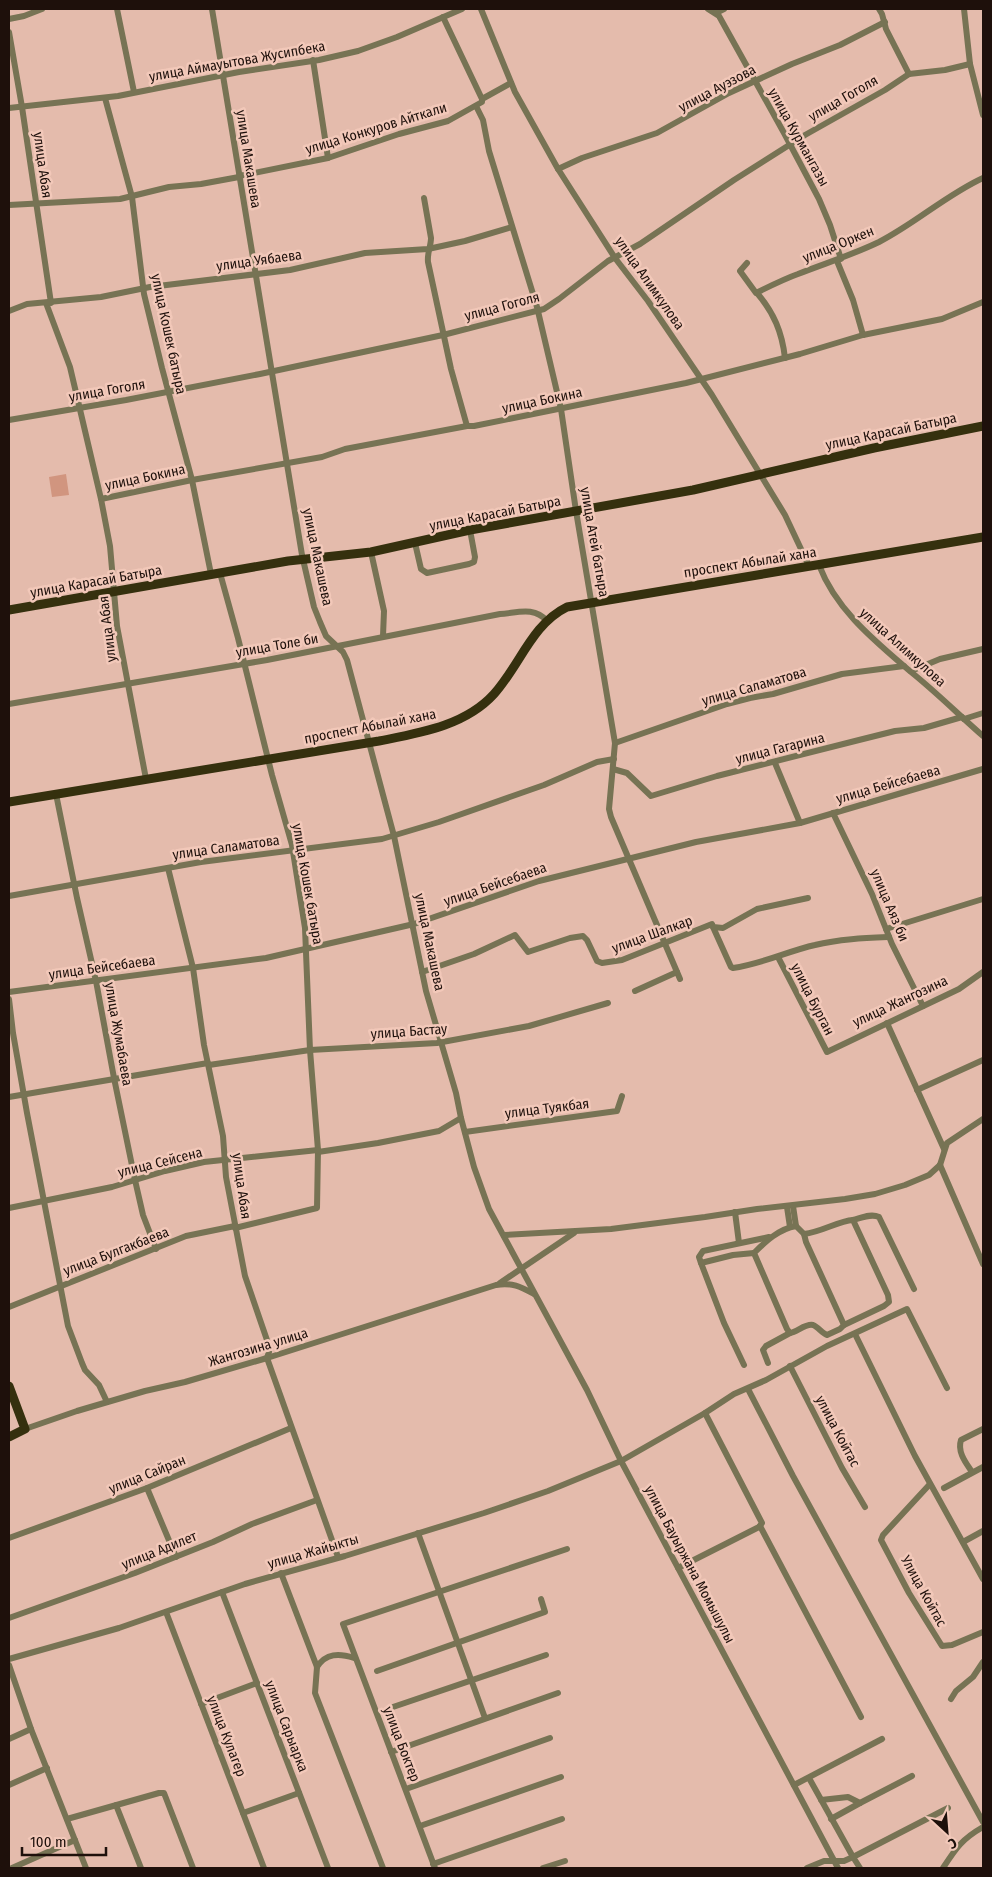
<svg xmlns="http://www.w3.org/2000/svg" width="992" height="1877" viewBox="0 0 992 1877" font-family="'Fira Sans Condensed',sans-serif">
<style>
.green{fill:#d1957f}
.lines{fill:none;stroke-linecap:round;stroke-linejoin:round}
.minor{stroke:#777354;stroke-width:6}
.major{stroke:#35300e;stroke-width:9}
.labels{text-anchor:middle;stroke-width:5;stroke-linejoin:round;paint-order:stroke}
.street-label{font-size:14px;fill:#1e100b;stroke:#f2c8b9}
</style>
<rect width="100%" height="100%" fill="#e4bbac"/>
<!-- green -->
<path class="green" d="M66,474l3,21 -17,2 -3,-20z"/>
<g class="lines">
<!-- minor -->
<g class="minor">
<path d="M117,9l17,83"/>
<path d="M212,9l90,546 12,52 6,15 6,14 17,16 4,8 47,176 32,155 30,102 5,25 13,49 15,42 98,181 34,71 217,407"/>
<path d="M481,9l34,83 43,77 57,89 33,43 64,94 73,120 24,51"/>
<path d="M708,9l11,7 65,117 35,66 11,26 11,34"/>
<path d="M879,9l3,5 4,15 23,45"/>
<path d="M964,9l6,55 13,51"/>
<path d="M716,13l8,-4"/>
<path d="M443,17l39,82"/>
<path d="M9,19l15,-3 18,-7"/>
<path d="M9,32l13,75 29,196"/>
<path d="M313,60l15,98"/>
<path d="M105,98l27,99 12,97 18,74 30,112 19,94"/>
<path d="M476,106l7,14 6,31 48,156 24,102 15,102 39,232 -6,66 2,8 69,162"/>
<path d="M9,108l109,-12 121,-24 80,-12 39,-9 39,-14 65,-28"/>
<path d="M558,169l24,-11 75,-25 72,-40 63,-29 48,-19 45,-23"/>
<path d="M239,176l89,-18 71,-24 49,-13 34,-19v-3l29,-16"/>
<path d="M424,198l7,40c0,8 -4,15 -3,24l23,107 16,57"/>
<path d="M9,205l111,-6 49,-12 32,-3 38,-7"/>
<path d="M837,261l16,39 10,35"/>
<path d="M747,263l-7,8 16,22c14,-7 28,-14 42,-19 28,-11 54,-19 81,-32 37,-19 67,-47 104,-64"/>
<path d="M757,293c17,20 25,39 28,65"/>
<path d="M46,303l24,64 31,132 9,47 7,80 29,153"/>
<path d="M9,311l18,-7 74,-7 49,-10 140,-17 75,-17 63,-4 37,-8 47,-14"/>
<path d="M9,420l117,-20 134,-26 183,-39 101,-26 15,-10 49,-38 32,-17 94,-64 71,-45 80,-45 24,-16 36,-4 25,-6"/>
<path d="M101,499l91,-19 130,-23 23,-8 122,-23h7l212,-43 114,-29 63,-19 79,-16 41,-17"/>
<path d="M415,543l6,26 6,4 42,-9 5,-2 1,-5 -5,-27"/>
<path d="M371,552l13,59 -1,25"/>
<path d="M819,565c17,45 56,76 92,107 25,20 48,43 72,64"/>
<path d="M220,573l18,65 34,137 20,70 13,83 5,122 8,100 -1,58 -82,20"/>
<path d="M911,671l29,-12 43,-10"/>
<path d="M9,704l258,-44 233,-46c17,-1 34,-8 47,7"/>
<path d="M964,719l19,-6"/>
<path d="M615,743l112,-39 23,-6 23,-4 69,-20 62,-8"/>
<path d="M775,763l25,60"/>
<path d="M613,769l14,4 24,23 66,-20 142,-36 36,-9 29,-3 38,-11"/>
<path d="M56,794l21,104 19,83 18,97 21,102 8,35 13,34"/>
<path d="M833,813l39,81 20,50 31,62"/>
<path d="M168,868l25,100 11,77 19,91 3,41 19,99 23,67 1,9 -2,6 71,199"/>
<path d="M9,896l192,-34 181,-23 57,-17 105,-37 53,-23 17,-3"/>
<path d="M713,927l18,40 2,1c29,-4 55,-17 82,-23 24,-6 50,-7 74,-8"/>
<path d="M886,929l97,-30"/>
<path d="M778,957l49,95 132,-63 24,-17"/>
<path d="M422,972l52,-18 41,-19 13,17 42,-14 13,-2 4,4 10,21 5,2 20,-3 90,-36 1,3 10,1 34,-19 51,-11"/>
<path d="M635,991l42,-19"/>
<path d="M9,992l257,-34 148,-34 125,-43 157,-39 104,-19 183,-54"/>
<path d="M9,999l4,34 14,80 41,213 14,37 3,7 14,15 8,17"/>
<path d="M887,1023l57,126"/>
<path d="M209,1065l101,-15 127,-7 92,-17 79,-23"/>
<path d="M917,1090l66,-30"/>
<path d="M9,1097l199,-34"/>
<path d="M465,1132l152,-21 5,-15"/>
<path d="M318,1152l60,-9 61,-12 22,-13"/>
<path d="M940,1165l43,99"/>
<path d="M940,1165l7,-22 36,-24"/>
<path d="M793,1206l3,20"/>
<path d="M787,1207l3,20"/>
<path d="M9,1208l103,-21 53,-16 39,-9 114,-12"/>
<path d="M735,1212l4,31"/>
<path d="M853,1220c8,-2 18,-7 26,-3l35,72"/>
<path d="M796,1226l8,8 2,8 38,83 -4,4 -13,6c-5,-2 -9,-8 -14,-10 -7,-2 -16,7 -23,8l-3,-4 -33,-76c12,-12 25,-24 42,-27z"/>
<path d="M804,1234c18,-2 34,-13 49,-14l35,75 1,7 -5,4 -40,19"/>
<path d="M504,1235l107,-6 94,-12 52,-8 88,-10 30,-5 30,-9 24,-10 11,-10"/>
<path d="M701,1263l-2,-6 4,-6 66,-14"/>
<path d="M500,1283l74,-50"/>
<path d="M9,1307l177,-71 49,-10"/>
<path d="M855,1334l60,122 68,123"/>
<path d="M768,1363l-5,-13 3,-4 24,-13"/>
<path d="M744,1365l-20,-42 -23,-60 32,-8 21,-2"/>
<path d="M790,1366l52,102 23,39"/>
<path d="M748,1389l45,87 190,346"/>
<path d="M25,1429l52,-18 68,-20 40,-9 82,-24 229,-73c16,-3 25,2 38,9"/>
<path d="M972,1472c-6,-9 -15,-20 -11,-32l22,-11"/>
<path d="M930,1484l-47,51 -2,5 28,53 33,53 10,-1 31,-13"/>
<path d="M147,1488l29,69"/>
<path d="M944,1488l39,-21"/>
<path d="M760,1526l101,191"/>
<path d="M418,1533l67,185"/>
<path d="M9,1538l138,-50 144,-60"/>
<path d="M963,1542l20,-11"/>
<path d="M678,1568l81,-41 3,-4 -57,-110 29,-19 32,-14 61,-34 80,-37 40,79"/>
<path d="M281,1573l36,94 -2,26 68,175"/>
<path d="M222,1592l106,276"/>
<path d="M166,1612l98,256"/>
<path d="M9,1618l126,-45 78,-31 39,-18 65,-24"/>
<path d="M9,1659l110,-31 126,-44 100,-28 139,-43 64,-22 73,-30 84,-48"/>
<path d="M9,1665l22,64 55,139"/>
<path d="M317,1667c9,-14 22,-14 37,-9"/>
<path d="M377,1671l168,-59 -4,-13"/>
<path d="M951,1699l5,-8 17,-14 10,-15"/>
<path d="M201,1704l56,-21"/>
<path d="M390,1708l156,-53"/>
<path d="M9,1739l22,-10"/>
<path d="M391,1752l167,-59"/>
<path d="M9,1785l38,-17"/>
<path d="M794,1785l88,-46"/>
<path d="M406,1789l144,-51"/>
<path d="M821,1800l27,-3 12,6 52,-27"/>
<path d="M116,1805l25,63"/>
<path d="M243,1813l56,-20"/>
<path d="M67,1819l92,-26h5l29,75"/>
<path d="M831,1819l29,-16"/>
<path d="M420,1826l141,-49"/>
<path d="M433,1864l129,-45"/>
<path d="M12,1868l63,-28"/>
<path d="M435,1868l-92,-244 224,-75"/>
<path d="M543,1868l22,-7"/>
<path d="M807,1868l17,-7h20l9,-4 -44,-79"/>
<path d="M860,1868l-7,-11 95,-49"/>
<path d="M943,1868c13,-20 19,-29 40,-41"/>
</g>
<!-- major -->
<g class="major">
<path d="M9,610l279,-49 83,-9 99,-22 223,-40 181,-42 109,-22"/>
<path d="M9,802l370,-61c40,-8 86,-15 115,-47 26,-29 38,-70 73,-87l416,-70"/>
<path d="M9,1386l16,43 -16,8"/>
</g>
</g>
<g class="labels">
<!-- street labels -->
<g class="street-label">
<text transform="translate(237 61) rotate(-10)" y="5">улица Аймауытова Жусипбека</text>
<text transform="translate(717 88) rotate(-28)" y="5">улица Ауэзова</text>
<text transform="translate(843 98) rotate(-30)" y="5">улица Гоголя</text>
<text transform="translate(376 128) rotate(-17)" y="5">улица Конкуров Айткали</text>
<text transform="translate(799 137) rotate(61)" y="5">улица Курмангазы</text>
<text transform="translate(249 159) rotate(81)" y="5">улица Макашева</text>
<text transform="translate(43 165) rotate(82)" y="5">улица Абая</text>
<text transform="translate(838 244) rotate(-22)" y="5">улица Оркен</text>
<text transform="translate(259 260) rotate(-8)" y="5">улица Уябаева</text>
<text transform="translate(650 283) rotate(55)" y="5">улица Алимкулова</text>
<text transform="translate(502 306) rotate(-15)" y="5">улица Гоголя</text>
<text transform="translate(169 334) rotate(78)" y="5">улица Кошек батыра</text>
<text transform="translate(107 390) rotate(-10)" y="5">улица Гоголя</text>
<text transform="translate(542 400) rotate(-12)" y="5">улица Бокина</text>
<text transform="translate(891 431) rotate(-12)" y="5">улица Карасай Батыра</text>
<text transform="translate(145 477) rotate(-12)" y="5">улица Бокина</text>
<text transform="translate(495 513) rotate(-11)" y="5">улица Карасай Батыра</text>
<text transform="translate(595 542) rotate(80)" y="5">улица Атей батыра</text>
<text transform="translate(318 557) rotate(78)" y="5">улица Макашева</text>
<text transform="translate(750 562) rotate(-9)" y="5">проспект Абылай хана</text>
<text transform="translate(96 581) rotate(-10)" y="5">улица Карасай Батыра</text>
<text transform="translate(107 629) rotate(-97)" y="5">улица Абая</text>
<text transform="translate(277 645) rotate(-10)" y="5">улица Толе би</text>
<text transform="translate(903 647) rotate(42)" y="5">улица Алимкулова</text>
<text transform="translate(754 686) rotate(-16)" y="5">улица Саламатова</text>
<text transform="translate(370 726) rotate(-11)" y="5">проспект Абылай хана</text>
<text transform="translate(780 748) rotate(-14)" y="5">улица Гагарина</text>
<text transform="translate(888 784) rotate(-16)" y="5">улица Бейсебаева</text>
<text transform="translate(226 847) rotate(-8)" y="5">улица Саламатова</text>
<text transform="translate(308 884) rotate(80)" y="5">улица Кошек батыра</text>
<text transform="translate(495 884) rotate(-19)" y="5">улица Бейсебаева</text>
<text transform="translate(890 905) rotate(67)" y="5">улица Аяз би</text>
<text transform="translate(652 934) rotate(-20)" y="5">улица Шалкар</text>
<text transform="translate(430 942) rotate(78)" y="5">улица Макашева</text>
<text transform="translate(102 967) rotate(-8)" y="5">улица Бейсебаева</text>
<text transform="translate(813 999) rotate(63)" y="5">улица Бурган</text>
<text transform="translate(900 1001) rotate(-25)" y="5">улица Жангозина</text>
<text transform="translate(409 1031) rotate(-4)" y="5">улица Бастау</text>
<text transform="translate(119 1034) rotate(80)" y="5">улица Жумабаева</text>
<text transform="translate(547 1108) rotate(-7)" y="5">улица Туякбая</text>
<text transform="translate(160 1162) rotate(-14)" y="5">улица Сейсена</text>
<text transform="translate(242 1186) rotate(82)" y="5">улица Абая</text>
<text transform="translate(116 1251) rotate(-21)" y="5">улица Булгакбаева</text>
<text transform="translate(258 1347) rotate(-17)" y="5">Жангозина улица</text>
<text transform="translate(838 1431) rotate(62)" y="5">улица Койтас</text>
<text transform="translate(147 1474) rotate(-22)" y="5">улица Сайран</text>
<text transform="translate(159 1550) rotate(-22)" y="5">улица Адилет</text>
<text transform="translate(313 1551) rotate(-16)" y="5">улица Жайыкты</text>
<text transform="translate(690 1564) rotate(62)" y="5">улица Бауыржана Момышулы</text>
<text transform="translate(924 1591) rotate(61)" y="5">Улица Койтас</text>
<text transform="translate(287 1726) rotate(69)" y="5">улица Сарыарка</text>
<text transform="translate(227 1736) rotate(69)" y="5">улица Кулагер</text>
<text transform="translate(402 1744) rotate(69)" y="5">улица Боктер</text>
</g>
</g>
<!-- border -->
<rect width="992" height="1877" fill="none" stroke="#1e100b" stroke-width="20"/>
<!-- north arrow -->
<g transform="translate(947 1832) rotate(154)" stroke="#f2c8b9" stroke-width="4" paint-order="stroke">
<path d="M0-4L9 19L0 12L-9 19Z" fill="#1e100b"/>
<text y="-8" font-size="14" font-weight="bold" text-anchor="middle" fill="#1e100b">С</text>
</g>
<!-- scale -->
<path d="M22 1847v8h84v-8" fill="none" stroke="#1e100b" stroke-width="2.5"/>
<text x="30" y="1847" font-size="15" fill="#1e100b" stroke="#f2c8b9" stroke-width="4" paint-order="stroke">100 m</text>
</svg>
